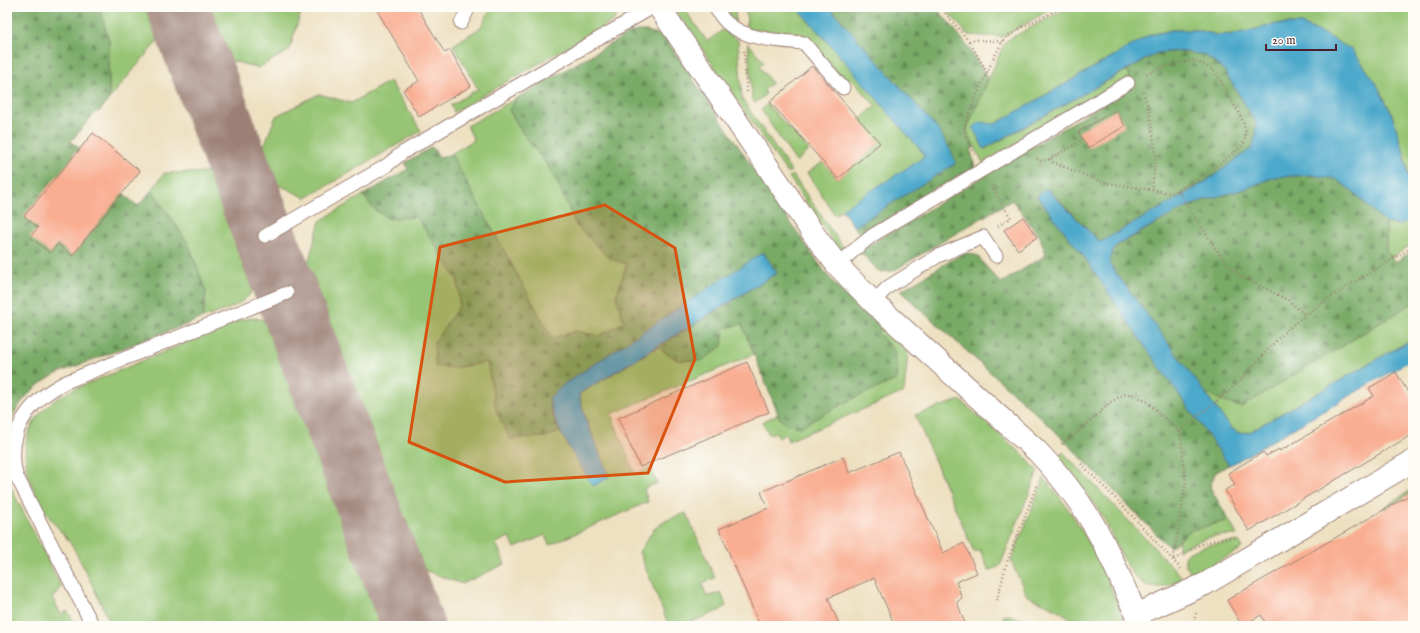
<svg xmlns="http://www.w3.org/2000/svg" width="1420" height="633" viewBox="0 0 1420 633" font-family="'IM FELL English',serif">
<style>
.green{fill:#97c574;stroke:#707250}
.forest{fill:url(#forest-firs);stroke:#626448}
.water{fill:#4da9cb;stroke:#4c647b}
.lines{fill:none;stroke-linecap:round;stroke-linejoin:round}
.taxiway{stroke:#9c8076;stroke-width:63}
.building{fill:#f9ae92}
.service-casing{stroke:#9c8076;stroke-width:15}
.minor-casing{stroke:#9c8076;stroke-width:24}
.path{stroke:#9c8076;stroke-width:2.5;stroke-dasharray:1 3;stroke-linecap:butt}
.service{stroke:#fff;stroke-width:13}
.minor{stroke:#fff;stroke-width:22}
.marked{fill:#d8530f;fill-opacity:0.2;stroke:#d8530f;stroke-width:3;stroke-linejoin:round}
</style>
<defs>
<pattern id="forest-firs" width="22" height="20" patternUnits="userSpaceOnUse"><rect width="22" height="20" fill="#79aa66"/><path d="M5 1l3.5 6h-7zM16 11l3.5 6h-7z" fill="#658a54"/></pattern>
</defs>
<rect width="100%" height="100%" fill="#fdfcf7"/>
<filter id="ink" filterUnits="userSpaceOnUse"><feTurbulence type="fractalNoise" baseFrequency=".025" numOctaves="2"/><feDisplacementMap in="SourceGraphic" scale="8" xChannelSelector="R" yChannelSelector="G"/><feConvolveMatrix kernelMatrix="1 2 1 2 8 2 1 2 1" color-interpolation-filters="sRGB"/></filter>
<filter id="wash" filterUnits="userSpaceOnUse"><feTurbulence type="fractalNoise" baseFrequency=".012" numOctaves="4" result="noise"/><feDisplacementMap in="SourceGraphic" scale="16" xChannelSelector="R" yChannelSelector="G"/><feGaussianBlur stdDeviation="0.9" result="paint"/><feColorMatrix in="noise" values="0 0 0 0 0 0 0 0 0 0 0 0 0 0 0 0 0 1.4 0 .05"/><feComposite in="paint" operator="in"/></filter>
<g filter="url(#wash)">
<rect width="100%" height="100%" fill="#eee1c2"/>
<!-- green -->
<g class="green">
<path d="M99,7h56l10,25 -56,67v-58z"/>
<path d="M203,7h112l-15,8 -11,36 -31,17 -36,-10z"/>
<path d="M492,7h130l-9,14 -159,91 -3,-7 27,-16 -25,-44 27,-17z"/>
<path d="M673,7h10l24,34 16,-11 15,10 4,59 49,72 -4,2z"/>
<path d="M725,7h10l1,15 -2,-1z"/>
<path d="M746,7h50l37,41 91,106v3l-89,58 -28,-42 16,-11 15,17 41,-36 -20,-23 17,-14 -25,-28 -7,4 -41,-48 -56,-5z"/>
<path d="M944,7h111l-53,30 -34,-2z"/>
<path d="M1069,7h344v194l-9,-48 -13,-41 -16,-31 -23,-31 -28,-16 -22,-10h-25l-42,10 -18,1 -20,-5h-25l-22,5 -155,89 -22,4 12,21 142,-79 2,8 -146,85 -15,-29 -1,-6 36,-82 3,-5 5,-3z"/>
<path d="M748,43l16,19 -5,4 13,17 -8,7 2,4 -11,9 -3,-4z"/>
<path d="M390,81l31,50 -115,67 -37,-18 -10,-22 17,-42 43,-22 32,9z"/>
<path d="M517,98l-8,12 13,22 32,42 23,53 50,37 -11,32 8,26 -25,14 -23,-5 -24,7 -101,-184 23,-14 -7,-14z"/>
<path d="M767,104l42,46 -13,12 -35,-52z"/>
<path d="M217,172l37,96c1,4 3,9 2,12 -4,25 -34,31 -53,38l3,-27 -18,-48 -36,-53 12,-17z"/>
<path d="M793,175l50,72 -1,3h-3l-50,-73z"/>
<path d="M363,195l11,14 14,9 29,-1 41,64 1,25 -25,37 20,25 33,-6 10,51 48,24 15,-5 34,54 15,-9 -23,-57 -7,-26 79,-47 19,13 45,-14 2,-18 18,-4 12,30 -143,60 24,60 16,-6 6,15 -13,6 4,13 -99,43 -4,-10 -30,13 -6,-11 -13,6 9,21 -43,20 -49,-18 -109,-289 16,-56z"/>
<path d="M1413,210v34l-21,13 -6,-6v-28c16,3 20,2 27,-13z"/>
<path d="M1413,303v36l-164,93 -10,1 -8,-5 -25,-33h5l17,8 13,4z"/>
<path d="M255,318c15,3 20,5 27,19l109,289h-60l-1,-3 -7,3h-211c-13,-26 -25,-53 -39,-79 -8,-13 -20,-23 -28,-36 -30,-50 -29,-91 25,-120l173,-72z"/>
<path d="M881,327l27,26 -4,39 -116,49 -2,-7 -8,4 -2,-6 -7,2 -7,-12 16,-8 2,5 76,-22 40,-17 -1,-28 -17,-19z"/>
<path d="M960,400l63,55 15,16 -38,95 -11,5 -9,-21 -6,2 -59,-137z"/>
<path d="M7,407l8,5 -8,16z"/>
<path d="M1062,453h2l118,124 1,3c-13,5 -25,11 -39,4 -16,-8 -31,-48 -40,-65 -13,-22 -29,-42 -46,-62z"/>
<path d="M1044,478c22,25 41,55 56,85 10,20 17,42 26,63h-47c-15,-15 -33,-22 -52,-30l-16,-35z"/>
<path d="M7,480l55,108 -5,2 2,3 -7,4 9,17 6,-3 10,15h-70z"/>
<path d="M1413,489v3l-29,17v-2z"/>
<path d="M686,513l29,65 -13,5 5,14 14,-5 5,14 -7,5 -39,15h-11l-30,-74 15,-23 13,-9z"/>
<path d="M1229,520l8,15 -23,1 -11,3 -25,11 1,-11 9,-8z"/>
<path d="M1239,541l3,5 -1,3 -48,27c-5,-7 -14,-17 -3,-24l18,-7z"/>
<path d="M1009,615l31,11h-33l-4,-10z"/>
</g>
<!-- forest -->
<g class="forest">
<path d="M7,7h92l10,34v58l-9,12 -4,1 -25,29 9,8 -3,3 -2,-1 -3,3 2,2 -36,72 -7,9 19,16 8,-9 14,12 50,-63 16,13 14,-16 36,53 18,48 -3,27 -140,53c-22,10 -35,20 -48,41l-8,-5z"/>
<path d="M829,7h106c20,22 40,46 53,73l-21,48 1,6 6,13 -3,4 4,16 -114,68 -7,-8 100,-63 -18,-37z"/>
<path d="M638,31h8l17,4 123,181 41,59 12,14 42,38 -3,6 17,19 3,20 -2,8 -40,17 -56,30 -13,-2 -7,-6 -38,-95 -18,4 -2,18 -21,15 -24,-1 -19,-13 119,-74 -14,-20 -199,131 -15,14 3,16 8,18 -15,5 -35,2 -13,-26 -10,-51 -33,6 -19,-2 -1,-23 25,-37 -1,-25 -41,-64 -29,1 -14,-9 -11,-14 45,-26 -3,-6 27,-16 8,11 11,-4 101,184 24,-7 23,5 25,-14 -8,-26 11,-32 -17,-5 -33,-32 -23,-53 -32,-42 -13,-22 8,-12 112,-65z"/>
<path d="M1179,51l26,4 19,15 32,53 -1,14 -3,11c-47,37 -100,65 -152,94l-53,-54 -10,8 48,62 144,207 -14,8 -5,14 19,33 -40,11 -19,17 -119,-121 -151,-136 60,-36 8,-2 10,3 4,6 19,21 45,-28 -6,-18 -28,-37 -119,71 -14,1 -19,-21 271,-164 -4,-17 30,-17z"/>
<path d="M1312,175l24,4 15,11 35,33v28l9,11 18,-11v52l-172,104 -13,-4 -17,-8h-5l-95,-129c-2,-9 0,-14 7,-21l62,-35 21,-9 44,-12 29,-12z"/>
</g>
<!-- water -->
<g class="water">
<path d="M796,7h33l107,120 15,24 5,12 -102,64 -12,-18 82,-52v-3l-91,-106z"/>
<path d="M1277,24h25l22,10 28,16 23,31 16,31 13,41 9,48v9l-5,11 -9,4 -13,-2 -35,-33 -15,-11 -24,-4 -38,2 -29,12 -44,12 -21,9 -63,35c-6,7 -8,12 -6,21l108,146 12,16 8,5 10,-1 164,-93v20l-179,104 -5,2 -92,-130 -52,-77 -48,-62 9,-8 54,54 68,-38 37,-22 47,-34 3,-11 1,-14 -32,-53 -19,-15 -26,-4 -22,2 -173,96 -11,-21 7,-6 15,2 155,-89 22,-5h25l20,5 18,-1z"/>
<path d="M763,252l14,21 -198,121 7,26 23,57 -16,9c-18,-30 -37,-53 -44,-88l15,-14z"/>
</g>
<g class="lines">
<!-- taxiway -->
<path class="taxiway" d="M178,7l235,619"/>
</g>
<g id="blocks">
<!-- building -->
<g class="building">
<path d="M375,7h42l28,46 5,-3 21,36 -52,31 -16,-27 16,-9z"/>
<path d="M812,66l68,77 -42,36 -68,-77z"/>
<path d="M1116,110l9,16 -37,22 -10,-16z"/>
<path d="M93,133l47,38 -68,85 -14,-12 -8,9 -20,-16 8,-9 -14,-12z"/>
<path d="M1023,217l14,20 -19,13 -14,-20z"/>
<path d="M747,362l22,50 -129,55 -22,-49z"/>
<path d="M1396,372l17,29v33l-164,97 -24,-41 10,-5 -7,-12 35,-21 3,4 13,-7 1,2 94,-55 -5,-8z"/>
<path d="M899,452l44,101 21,-10 13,30 -21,9 6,16 -5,4 9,24h-71l-21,-48 -46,20 12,28h-80l-41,-97 49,-21 -7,-16 82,-35 6,16z"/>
<path d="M1413,493v133h-146l-6,-11 -19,11 -15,-26z"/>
</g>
</g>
</g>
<g filter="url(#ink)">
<use href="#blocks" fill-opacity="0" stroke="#9c8076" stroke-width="1"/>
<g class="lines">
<defs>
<g id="service">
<path d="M715,7c3,5 7,11 11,15 19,18 54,19 78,21l39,45"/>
<path d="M461,23l8,-16"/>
<path d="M265,236l121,-70 16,-13 251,-146"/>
<path d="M838,266l15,-15 20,-16 255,-152"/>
<path d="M873,302l15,-15 50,-31 45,-19 13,19"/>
<path d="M93,626l-77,-151c-10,-44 12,-74 50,-93l221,-89"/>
</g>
<g id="minor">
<path d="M659,7l156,229 23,30 35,36 164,149c29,30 55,66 73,105 11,23 21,47 31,70"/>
<path d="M1136,615l69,-31 208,-123"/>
</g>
</defs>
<!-- service casing -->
<use href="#service" class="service-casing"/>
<!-- minor casing -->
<use href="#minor" class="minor-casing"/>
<!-- path -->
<g class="path">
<path d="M940,7l29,34 16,28 3,2"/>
<path d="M969,41l8,-1 22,1 3,1"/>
<path d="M744,51l3,43"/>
<path d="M1143,92l6,17 7,46 -4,35"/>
<path d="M975,154c-4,-6 -11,-17 -11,-25 0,-8 34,-83 40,-89 17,-15 40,-23 59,-33"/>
<path d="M1037,159l3,2 10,-2 33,-19"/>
<path d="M1050,159l2,3 50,20 68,11 4,-1 29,-16 38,-29 3,-5 2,-9 -2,-9 -5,-11 -23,-40 -6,-5 -16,-8 -28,6 -22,9"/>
<path d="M991,186l20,32 -13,8"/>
<path d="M1178,190l12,20 33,49 8,9 11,9 46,23 17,15"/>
<path d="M1180,432c16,-18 36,-28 53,-45 19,-18 34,-38 53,-56 38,-33 84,-58 127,-84"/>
<path d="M1062,444l29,-23 20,-19 8,-5 7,-3 9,1 12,7 33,30 6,49 -13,79"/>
<path d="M1081,464l41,41 60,65"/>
<path d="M1174,560c19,-14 38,-22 62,-22"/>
<path d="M997,600l10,-38 30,-77"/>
<path d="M1193,626l3,-13"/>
</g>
<!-- service -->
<use href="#service" class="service"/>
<!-- minor -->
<use href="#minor" class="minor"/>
</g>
</g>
<!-- marked area -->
<path class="marked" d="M605,205l70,43 20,111 -47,114 -143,9 -96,-40 31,-195z"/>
<!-- margin -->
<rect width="1420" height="633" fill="none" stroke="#fdfcf7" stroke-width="24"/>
<!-- scale -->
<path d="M1266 44v6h70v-6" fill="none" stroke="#4a1f2b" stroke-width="2"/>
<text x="1272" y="44" font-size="12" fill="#4a1f2b" stroke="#fdfcf7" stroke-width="3" paint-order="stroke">20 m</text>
</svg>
